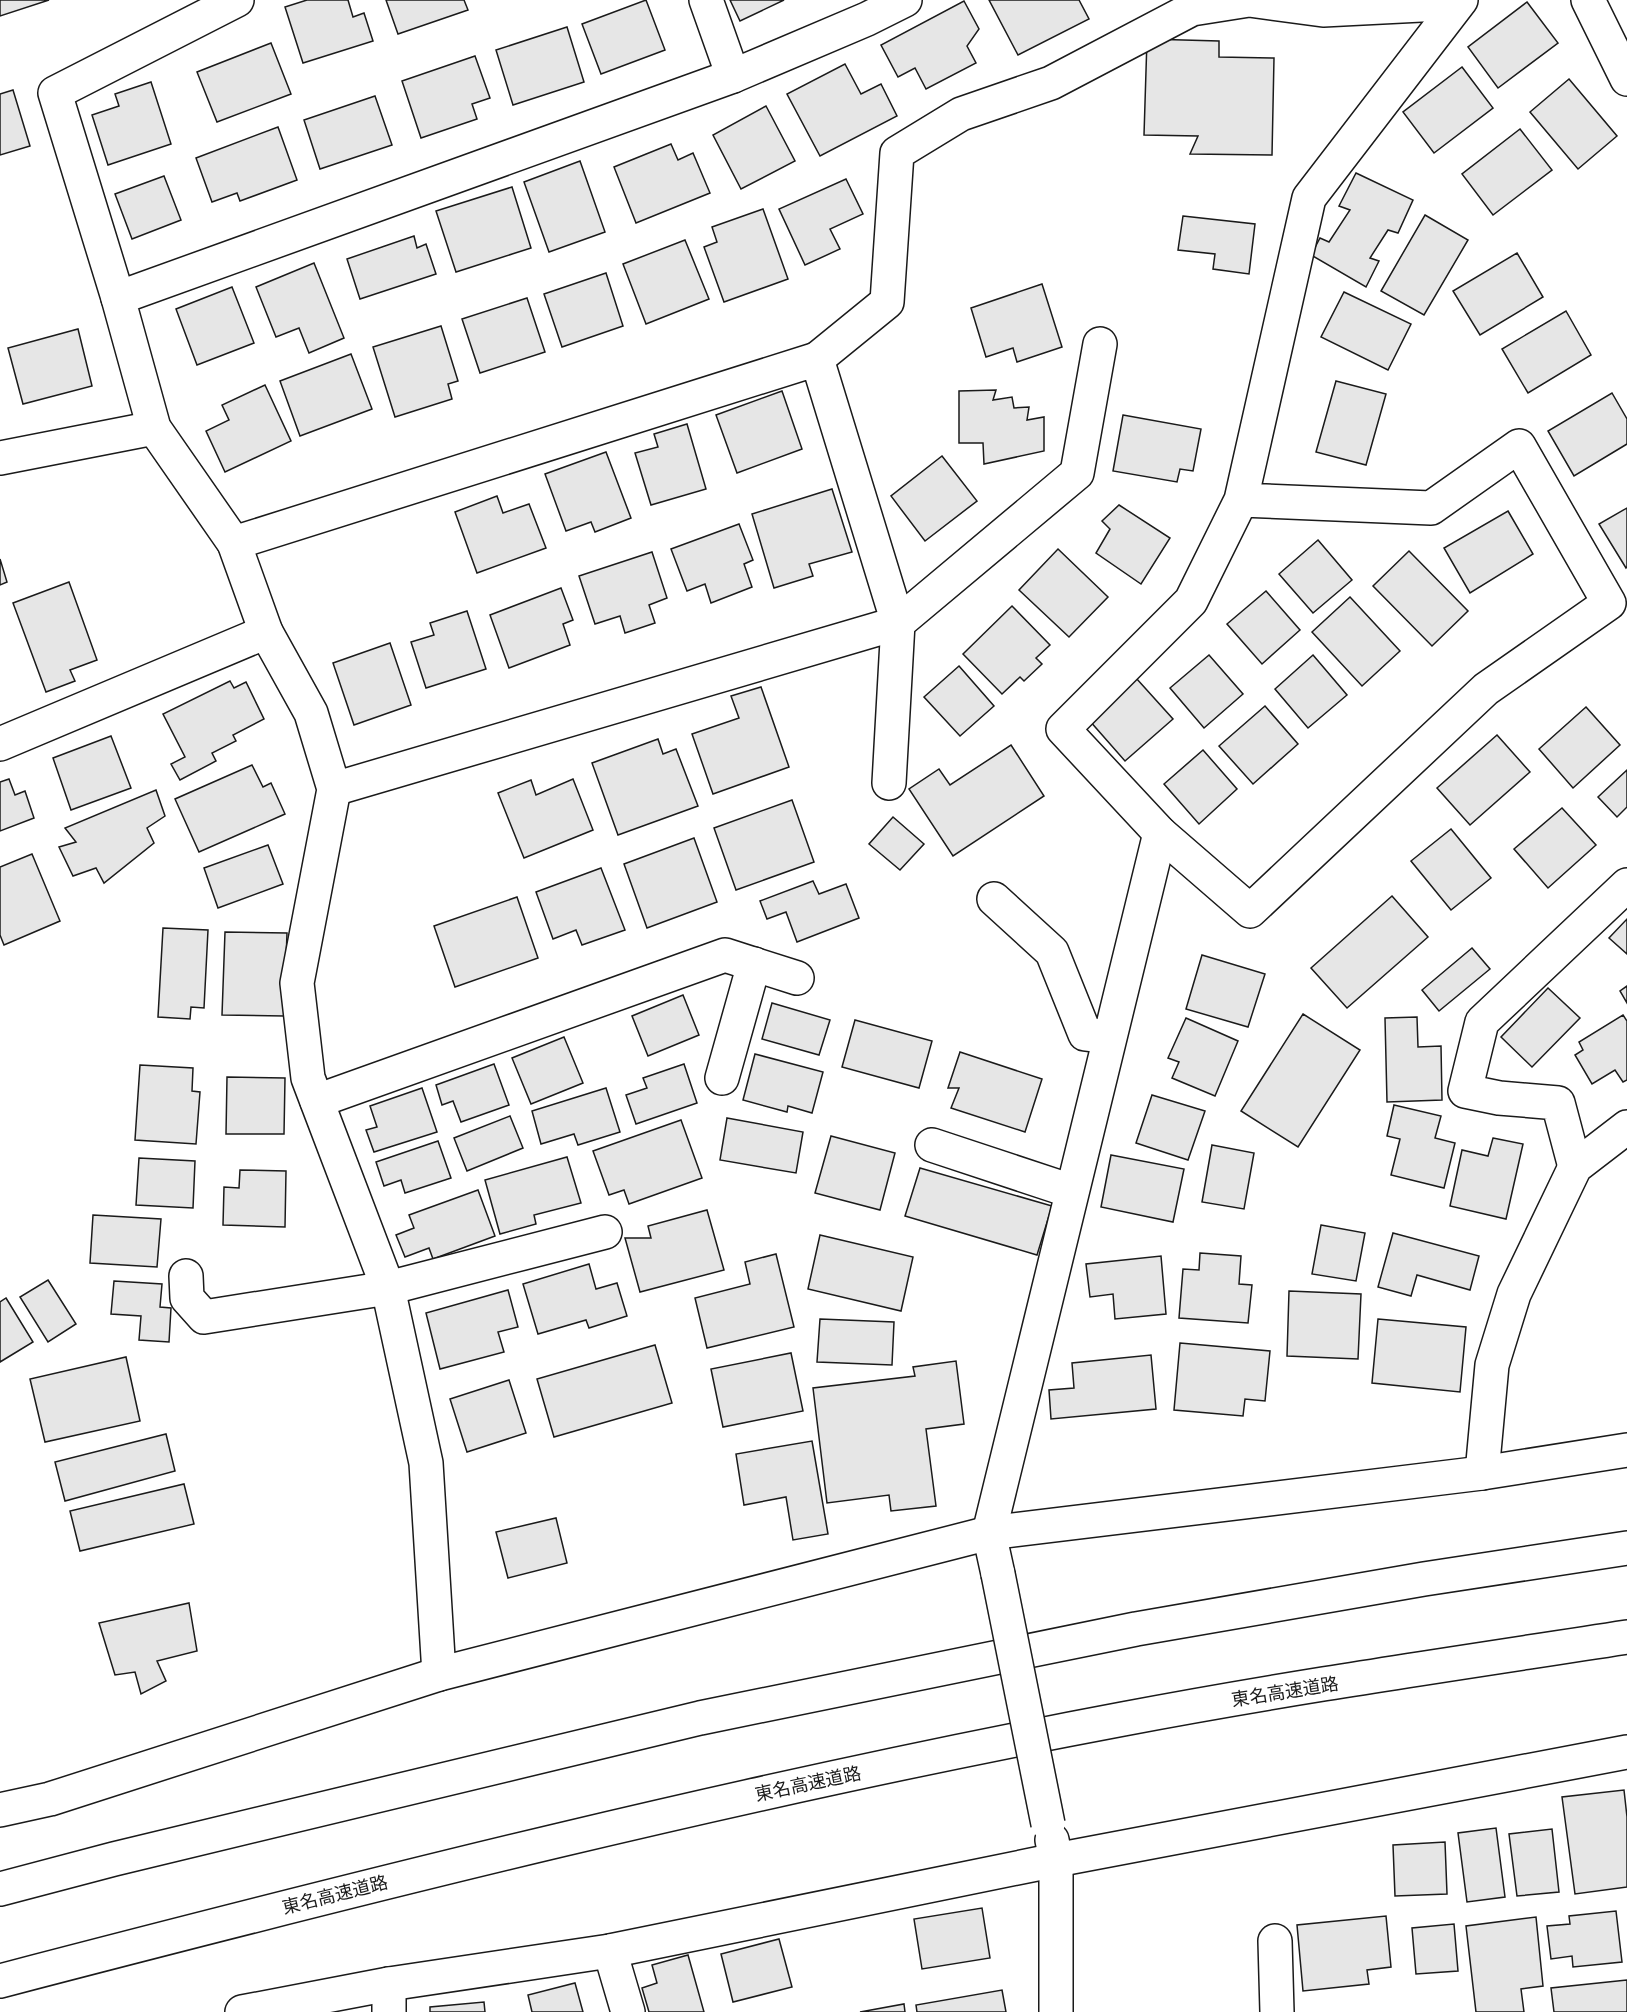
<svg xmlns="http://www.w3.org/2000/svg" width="1627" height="2012" viewBox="0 0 1627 2012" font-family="Manrope,'Noto Sans JP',sans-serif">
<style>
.building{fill:#e6e6e6;stroke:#1a1a1a;stroke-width:1.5}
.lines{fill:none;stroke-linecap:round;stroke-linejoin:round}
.minor-casing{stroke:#1a1a1a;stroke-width:36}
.motorway-casing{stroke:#1a1a1a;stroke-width:36}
.minor{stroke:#fff;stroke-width:33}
.motorway{stroke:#fff;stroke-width:33}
.minor-bridge-casing{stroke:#1a1a1a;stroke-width:36;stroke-linecap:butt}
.minor-bridge{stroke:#fff;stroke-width:33}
.labels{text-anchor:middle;stroke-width:4.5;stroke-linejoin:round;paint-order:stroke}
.street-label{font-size:18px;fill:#1a1a1a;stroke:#fff}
</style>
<rect width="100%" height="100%" fill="#fff"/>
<!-- building -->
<g class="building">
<path d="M0,0h49l-49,16z"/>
<path d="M307,0h41l5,17 11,-4 9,28 -70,22 -18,-56z"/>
<path d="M386,0h78l4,10 -70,24z"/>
<path d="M646,0l19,50 -64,24 -19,-50z"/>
<path d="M730,0h54l-44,21z"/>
<path d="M989,0h90l10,19 -71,36z"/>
<path d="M964,1l15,28 -12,17 9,17 -50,26 -11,-21 -17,9 -17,-32z"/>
<path d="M1527,2l31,41 -60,45 -30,-41z"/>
<path d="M567,27l17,55 -71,23 -17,-55z"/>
<path d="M1147,39l72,2v16l55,1 -2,97 -82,-1 8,-18 -54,-1z"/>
<path d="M271,43l20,51 -74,28 -20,-50z"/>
<path d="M475,56l15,42 -18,6 5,15 -56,19 -19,-57z"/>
<path d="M845,64l16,30 20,-10 16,32 -77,40 -33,-62z"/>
<path d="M1462,67l31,41 -59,45 -31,-41z"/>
<path d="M1569,79l48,57 -39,33 -48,-57z"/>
<path d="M151,82l20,62 -63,21 -16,-50 27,-9 -4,-12z"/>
<path d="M13,90l17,56 -30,9v-61z"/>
<path d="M375,96l17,49 -72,24 -16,-49z"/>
<path d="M766,106l29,55 -54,28 -28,-54z"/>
<path d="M278,127l19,53 -57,21 -3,-8 -25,9 -16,-44z"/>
<path d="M1520,129l32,41 -59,45 -31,-41z"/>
<path d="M671,144l7,16 15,-7 17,40 -74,30 -22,-56z"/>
<path d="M580,161l25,71 -56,20 -25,-70z"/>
<path d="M1356,173l57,27 -15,33 -10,-3 -18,28 9,3 -13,26 -55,-32 9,-17 9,4 21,-32 -11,-4z"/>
<path d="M164,176l17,44 -49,19 -17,-45z"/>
<path d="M846,179l17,35 -33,15 10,20 -35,16 -26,-56z"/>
<path d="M512,187l19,61 -75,24 -20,-61z"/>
<path d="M763,209l25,70 -64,23 -20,-55 13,-5 -5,-15z"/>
<path d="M1425,215l43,25 -44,75 -43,-24z"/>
<path d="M1183,216l72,8 -6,50 -36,-5 2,-15 -37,-4z"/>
<path d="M414,236l3,12 9,-4 10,30 -76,25 -13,-40z"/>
<path d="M685,240l24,59 -63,25 -23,-60z"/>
<path d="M1517,253l26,44 -63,38 -27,-44z"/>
<path d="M314,263l30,75 -35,15 -10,-25 -23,9 -20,-50z"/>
<path d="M606,273l17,53 -61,21 -18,-53z"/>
<path d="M1042,284l20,63 -45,15 -4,-14 -27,9 -15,-49z"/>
<path d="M232,287l22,56 -57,22 -21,-56z"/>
<path d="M1344,292l67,32 -23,46 -67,-33z"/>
<path d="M527,298l18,54 -65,21 -18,-54z"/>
<path d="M1566,311l25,44 -63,38 -26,-44z"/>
<path d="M441,326l17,55 -10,3 4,15 -57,18 -22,-70z"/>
<path d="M78,329l14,57 -69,18 -15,-56z"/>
<path d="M351,354l21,55 -72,27 -20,-55z"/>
<path d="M1336,381l50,13 -20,71 -50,-13z"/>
<path d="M265,385l26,56 -66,31 -19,-41 23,-11 -7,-15z"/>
<path d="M996,390l-3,10 19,-3 2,11 15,-1 -2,13 17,-3v34l-60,13 -1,-21h-24v-52z"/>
<path d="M782,391l20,58 -65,24 -21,-58z"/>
<path d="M1612,393l15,26v25l-53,32 -26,-45z"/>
<path d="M1123,415l78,14 -8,42 -13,-2 -3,13 -64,-11z"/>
<path d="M687,424l19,65 -55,16 -16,-52 23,-6 -4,-13z"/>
<path d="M606,452l25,66 -36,14 -4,-10 -25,9 -21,-57z"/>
<path d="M942,456l35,45 -52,40 -34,-45z"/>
<path d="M832,489l20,63 -43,12 4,12 -39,12 -22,-74z"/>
<path d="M497,496l6,17 26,-9 17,44 -69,25 -22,-61z"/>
<path d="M1119,505l51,33 -29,46 -45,-31 14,-24 -8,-8z"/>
<path d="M1627,508v59l-1,1 -27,-44z"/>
<path d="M1508,511l25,43 -63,39 -26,-45z"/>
<path d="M739,524l14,36 -9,4 8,23 -41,16 -6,-19 -18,7 -16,-42z"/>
<path d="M1318,540l34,40 -39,33 -34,-39z"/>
<path d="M1058,549l50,48 -39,40 -50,-47z"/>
<path d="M1409,551l59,60 -36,35 -59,-60z"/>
<path d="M652,552l15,46 -18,7 6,18 -30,10 -5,-17 -25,8 -16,-48z"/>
<path d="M0,559l7,23 -7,3z"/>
<path d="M69,582l28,78 -27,10 5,11 -29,11 -33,-89z"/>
<path d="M561,588l12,32 -10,4 7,21 -61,23 -19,-53z"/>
<path d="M1266,591l34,39 -38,34 -35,-40z"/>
<path d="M1350,597l50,54 -38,35 -50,-54z"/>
<path d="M1012,606l38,39 -14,13 6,6 -18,17 -4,-4 -18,17 -39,-40z"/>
<path d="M467,611l19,58 -60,19 -15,-46 23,-7 -4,-12z"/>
<path d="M390,643l21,62 -57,20 -21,-62z"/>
<path d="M1209,655l34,39 -39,34 -34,-40z"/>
<path d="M1313,655l34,40 -39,33 -33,-39z"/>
<path d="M959,666l35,40 -34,30 -36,-39z"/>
<path d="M1136,678l37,41 -48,42 -36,-41z"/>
<path d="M230,681l4,7 12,-6 18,37 -31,16 3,6 -24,12 4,8 -36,19 -9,-16 14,-7 -22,-43z"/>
<path d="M761,687l28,80 -76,27 -21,-60 47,-16 -8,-22z"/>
<path d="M1265,706l33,38 -45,40 -34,-38z"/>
<path d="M1586,707l34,38 -47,43 -34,-39z"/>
<path d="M1497,735l33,37 -60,53 -33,-37z"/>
<path d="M111,736l20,52 -60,22 -18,-52z"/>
<path d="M658,739l5,15 13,-5 22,57 -80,29 -26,-72z"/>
<path d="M1011,745l33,51 -91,60 -44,-67 30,-20 11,16z"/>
<path d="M1203,750l34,39 -38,35 -35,-40z"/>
<path d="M252,765l11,22 8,-4 14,31 -86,38 -24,-53z"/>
<path d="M1627,770v37l-10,10 -19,-20z"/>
<path d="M9,779l6,16 10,-4 9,27 -34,13v-49z"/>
<path d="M573,779l20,51 -69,28 -26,-65 33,-13 5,15z"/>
<path d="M156,790l9,26 -18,12 7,15 -50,40 -8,-15 -23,8 -14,-29 17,-5 -11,-14z"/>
<path d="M792,800l22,62 -78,28 -22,-62z"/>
<path d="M1562,808l34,37 -48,43 -34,-39z"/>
<path d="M893,817l31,27 -24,26 -31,-26z"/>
<path d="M1451,829l40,49 -40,32 -40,-49z"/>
<path d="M694,838l23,64 -70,26 -23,-64z"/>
<path d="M268,845l15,39 -65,24 -14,-40z"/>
<path d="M32,854l28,67 -56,24 -4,-10v-68z"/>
<path d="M601,868l24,62 -43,15 -6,-15 -23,9 -17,-47z"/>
<path d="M813,881l6,13 27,-10 13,34 -62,24 -11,-30 -19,7 -7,-18z"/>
<path d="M1392,896l36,41 -81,71 -36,-40z"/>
<path d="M517,897l21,61 -83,29 -21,-61z"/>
<path d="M1627,919v35l-18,-16z"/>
<path d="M163,928l45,2 -4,78 -13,-1 -1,12 -32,-2z"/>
<path d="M225,932l62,1 -3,83 -62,-1z"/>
<path d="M1472,948l18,21 -51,42 -17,-21z"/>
<path d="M1202,955l63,19 -17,53 -62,-18z"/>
<path d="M1627,986v17l-7,-12z"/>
<path d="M1548,988l32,30 -48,49 -31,-30z"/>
<path d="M683,995l16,40 -51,21 -16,-40z"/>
<path d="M772,1003l58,17 -11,35 -57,-16z"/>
<path d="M1303,1014l57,36 -62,97 -57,-36z"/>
<path d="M1623,1015l4,6v59l-4,2 -8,-12 -23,14 -17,-29 8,-5 -4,-8z"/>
<path d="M1417,1017l1,30 23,-1 1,54 -55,2 -2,-84z"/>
<path d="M1186,1018l52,23 -23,55 -43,-18 7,-16 -11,-4z"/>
<path d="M855,1020l77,21 -13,47 -77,-21z"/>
<path d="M564,1037l19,46 -52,21 -19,-46z"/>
<path d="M960,1052l82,27 -17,53 -74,-24 8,-20h-11z"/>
<path d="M755,1054l68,18 -11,41 -24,-7 -1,6 -44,-12z"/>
<path d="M494,1064l15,41 -48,17 -8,-21 -11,4 -6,-20z"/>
<path d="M684,1064l13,39 -61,21 -10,-29 21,-7 -4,-10z"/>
<path d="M140,1065l53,3 -1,23 8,1 -4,52 -61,-4z"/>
<path d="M227,1077l58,1 -1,56h-58z"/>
<path d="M422,1088l15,44 -63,20 -8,-22 11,-3 -7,-21z"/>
<path d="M606,1088l14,44 -42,13 -4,-11 -33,10 -9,-33z"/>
<path d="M1152,1095l53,16 -17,49 -52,-17z"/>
<path d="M1394,1105l47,11 -6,22 20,5 -11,45 -53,-13 9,-36 -13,-3z"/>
<path d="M510,1116l13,32 -56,23 -13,-33z"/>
<path d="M727,1118l76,14 -7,41 -76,-13z"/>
<path d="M681,1120l21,58 -73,26 -5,-14 -15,5 -16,-44z"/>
<path d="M831,1136l64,17 -15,57 -65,-17z"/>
<path d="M1493,1138l30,6 -17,75 -56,-13 12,-56 26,6z"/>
<path d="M438,1141l13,37 -46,15 -4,-13 -17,6 -8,-24z"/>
<path d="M1212,1145l42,8 -10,56 -42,-7z"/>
<path d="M1111,1155l73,14 -11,53 -72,-15z"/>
<path d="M567,1157l14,46 -47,12 2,9 -36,10 -15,-54z"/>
<path d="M139,1158l56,3 -2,47 -57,-3z"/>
<path d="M920,1168l132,38 -15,49 -132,-39z"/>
<path d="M240,1170l46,1 -1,56 -62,-2 1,-38 15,1z"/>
<path d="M478,1190l17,46 -62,23 -4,-11 -24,9 -9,-22 18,-7 -5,-13z"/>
<path d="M707,1210l17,60 -84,22 -15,-54h26l-3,-12z"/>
<path d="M93,1215l68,4 -4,48 -67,-4z"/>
<path d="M1321,1225l44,8 -9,48 -44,-7z"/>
<path d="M1393,1233l86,23 -9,34 -53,-15 -6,21 -33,-9z"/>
<path d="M820,1235l93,22 -12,54 -93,-22z"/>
<path d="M1200,1253l41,3 -2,28 13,1 -4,38 -69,-5 4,-49 16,1z"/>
<path d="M776,1254l18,73 -87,21 -12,-50 55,-14 -5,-22z"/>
<path d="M1161,1256l5,58 -51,5 -2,-25 -23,3 -4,-33z"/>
<path d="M589,1264l7,25 21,-6 10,33 -38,12 -3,-8 -48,14 -15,-50z"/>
<path d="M48,1280l28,44 -28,18 -28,-45z"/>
<path d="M114,1281l48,3 -2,23 11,1 -2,34 -30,-2 2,-24 -30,-2z"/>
<path d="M508,1290l10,37 -20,5 6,20 -64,17 -14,-56z"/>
<path d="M1289,1291l72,3 -3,65 -71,-3z"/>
<path d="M6,1298l27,44 -33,20v-60z"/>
<path d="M820,1319l74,3 -2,43 -75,-3z"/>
<path d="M1378,1319l88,8 -6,65 -88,-9z"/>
<path d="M1180,1343l90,8 -5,50 -20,-2 -2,17 -69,-6z"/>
<path d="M655,1345l17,58 -118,34 -17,-58z"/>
<path d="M791,1353l12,58 -80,16 -12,-58z"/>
<path d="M1151,1355l5,54 -105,10 -2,-29 25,-2 -2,-25z"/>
<path d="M126,1357l14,64 -95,21 -15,-63z"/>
<path d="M956,1361l8,63 -38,5 10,77 -45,5 -2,-16 -62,8 -14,-115 102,-12 -2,-9z"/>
<path d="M509,1380l17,53 -59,19 -17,-53z"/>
<path d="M166,1434l9,37 -110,30 -10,-39z"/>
<path d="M812,1441l16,93 -35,6 -7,-43 -42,8 -8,-51z"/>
<path d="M184,1484l10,40 -114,27 -10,-40z"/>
<path d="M556,1518l11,45 -59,15 -12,-46z"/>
<path d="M189,1603l8,48 -40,10 9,20 -25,13 -6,-22 -20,3 -16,-52z"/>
<path d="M1624,1790l3,27v70l-52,7 -13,-97z"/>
<path d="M1496,1828l9,69 -38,5 -9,-69z"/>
<path d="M1552,1829l7,63 -42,4 -8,-62z"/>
<path d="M1445,1842l2,52 -52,2 -2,-51z"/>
<path d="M982,1908l8,50 -68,11 -8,-50z"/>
<path d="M1616,1911l6,51 -49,5 -1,-11 -21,3 -4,-33 23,-2 -1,-8z"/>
<path d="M1386,1916l5,51 -24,3 2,14 -66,7 -6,-66z"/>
<path d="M1536,1917l7,69 -22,3 3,23h-48l-10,-86z"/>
<path d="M1454,1924l4,47 -42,3 -4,-46z"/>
<path d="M779,1939l13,48 -59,15 -12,-48z"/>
<path d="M688,1955l16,57h-55l-7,-24 15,-5 -5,-18z"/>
<path d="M1627,1980v32h-73l-3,-24z"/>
<path d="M575,1983l8,29h-51l-4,-17z"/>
<path d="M1002,1990l4,22h-89l-1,-7z"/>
<path d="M484,2002l1,10h-55v-5z"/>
<path d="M904,2004l1,8h-45z"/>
</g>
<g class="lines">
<defs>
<g id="minor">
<path d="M706,0l27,76"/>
<path d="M1588,0l39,79"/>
<path d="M118,298l-63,-205 182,-93"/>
<path d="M817,359l70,-57 10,-149 64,-39 90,-31 141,-74 57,-9 74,10 118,-6 10,-4"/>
<path d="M0,458l154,-30"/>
<path d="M1241,500l190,8 88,-62 90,157 -123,86 -236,222 -90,-78 -97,-104 128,-128 50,-101 68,-302 152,-198"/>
<path d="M234,543l583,-184 81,264 -564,166"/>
<path d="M0,744l266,-112"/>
<path d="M889,783l9,-160 179,-150 23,-129"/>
<path d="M994,899l58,53 33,82 24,3"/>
<path d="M722,1078l32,-114"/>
<path d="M317,1101l408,-146 72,23"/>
<path d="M932,1145l139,46"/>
<path d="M1575,1167l-17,-64 -59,-5 -34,-7 17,-69 145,-137"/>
<path d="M186,1276l1,22 17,19 184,-29 217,-56"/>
<path d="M1482,1473l10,-108 22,-71 61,-127 52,-40"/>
<path d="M998,1574l-9,-41 171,-700"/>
<path d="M439,1674l-13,-211 -38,-175 -80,-210 -11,-95 37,-194 -23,-76 -45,-81 -32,-89 -80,-115 -36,-130 615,-222 134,-57 38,-19"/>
<path d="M0,1810l50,-11 389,-125 550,-141 493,-60 145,-23"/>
<path d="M1052,1840l4,20v152"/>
<path d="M1275,1941l2,71"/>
<path d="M610,1951l18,61"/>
<path d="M389,1984v28"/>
<path d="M242,2012l147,-28 221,-33 446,-91 571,-108"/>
</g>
<g id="motorway">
<path d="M0,1889l114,-30 586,-141 436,-89 288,-50 203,-31"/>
<path d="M0,1981c372,-97 745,-191 1123,-262 168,-32 336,-56 504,-82"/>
</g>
</defs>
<!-- minor casing -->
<use href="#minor" class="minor-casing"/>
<!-- motorway casing -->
<use href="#motorway" class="motorway-casing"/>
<!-- minor -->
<use href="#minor" class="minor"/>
<!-- motorway -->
<use href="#motorway" class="motorway"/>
<defs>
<path id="minor-bridge" d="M998,1574l50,250"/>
</defs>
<!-- minor-bridge casing -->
<use href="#minor-bridge" class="minor-bridge-casing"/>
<!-- minor-bridge -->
<use href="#minor-bridge" class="minor-bridge"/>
</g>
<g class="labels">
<!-- street labels -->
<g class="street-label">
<text transform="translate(1285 1692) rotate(-9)" y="6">東名高速道路</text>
<text transform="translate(808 1784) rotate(-12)" y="6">東名高速道路</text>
<text transform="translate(335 1895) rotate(-14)" y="6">東名高速道路</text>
</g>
</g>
</svg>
